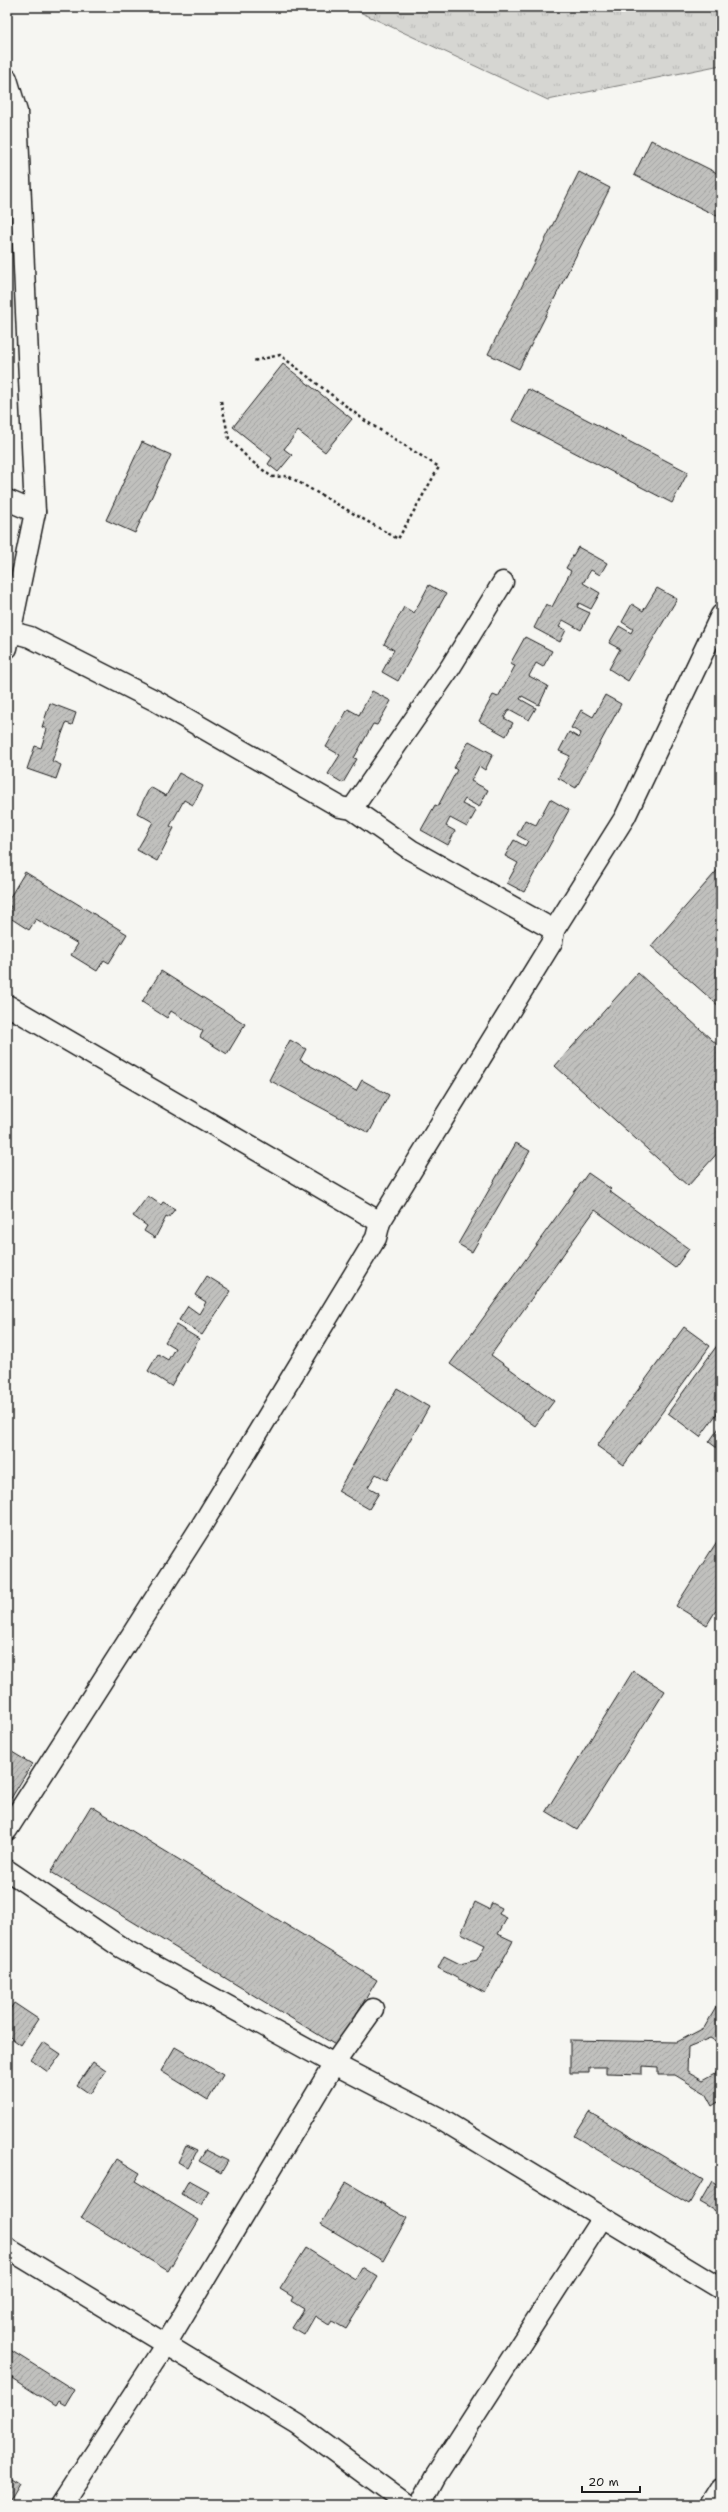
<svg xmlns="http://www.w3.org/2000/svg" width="728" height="2512" viewBox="0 0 728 2512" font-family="'Shantell Sans',sans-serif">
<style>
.grass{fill:url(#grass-tufts);stroke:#797977}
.building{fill:url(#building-hatch);stroke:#1c1c1c}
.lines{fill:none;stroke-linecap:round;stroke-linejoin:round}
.minor-casing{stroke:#1c1c1c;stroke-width:23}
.path{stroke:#1c1c1c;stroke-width:2.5;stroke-dasharray:3 3;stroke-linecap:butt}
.minor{stroke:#f6f6f2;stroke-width:20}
</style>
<defs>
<pattern id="grass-tufts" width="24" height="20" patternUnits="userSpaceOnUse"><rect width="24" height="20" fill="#d6d6d2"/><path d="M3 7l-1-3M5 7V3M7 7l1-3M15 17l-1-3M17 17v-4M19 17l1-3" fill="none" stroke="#b7b7b4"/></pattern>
<pattern id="building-hatch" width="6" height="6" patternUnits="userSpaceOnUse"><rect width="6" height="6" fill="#c0c0bd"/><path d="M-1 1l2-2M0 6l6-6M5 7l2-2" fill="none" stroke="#a4a4a2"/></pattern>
</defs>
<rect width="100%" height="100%" fill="#f6f6f2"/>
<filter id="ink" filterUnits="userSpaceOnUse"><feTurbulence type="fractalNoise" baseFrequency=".025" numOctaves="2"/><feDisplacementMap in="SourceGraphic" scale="8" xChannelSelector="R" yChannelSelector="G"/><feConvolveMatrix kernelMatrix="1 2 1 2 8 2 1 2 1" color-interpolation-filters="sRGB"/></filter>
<g filter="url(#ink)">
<!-- grass -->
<path class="grass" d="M349,7h372v58l-173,35z"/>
<!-- building -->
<g class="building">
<path d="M651,140l70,35v43l-87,-43z"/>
<path d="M579,172l31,16 -91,181 -31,-15z"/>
<path d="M283,364l69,55 -27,33 -27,-21 -14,18 8,6 -14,17 -10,-8 4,-6 -39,-31z"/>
<path d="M528,389l160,83 -16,31 -160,-83z"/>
<path d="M142,442l29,13 -36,78 -29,-13z"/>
<path d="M578,547l29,16 -7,12 -9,-5 -8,13 17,10 -9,16 -12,-6 -2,4 13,6 -9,17 -18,-10 -4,7 7,3 -6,12 -26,-14 12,-24 6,3 19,-36 -5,-3z"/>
<path d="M429,585l17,9 -48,87 -16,-9 12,-22 -10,-6 20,-37 10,6z"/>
<path d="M657,588l20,11 -49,82 -19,-12 11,-20 -11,-6 10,-17 12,7 2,-4 -11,-7 10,-18 11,7z"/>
<path d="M525,637l27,14 -9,16 -7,-4 -7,13 19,10 -9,19 -17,-9 -2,3 16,9 -7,12 -20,-11 -5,9 9,5 -7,13 -27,-15 14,-26 5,2 17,-31 -5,-2z"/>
<path d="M372,691l19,10 -14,24 -4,-1 -19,34 3,1 -14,24 -15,-9 12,-19 -14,-8 22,-38 11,6z"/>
<path d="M605,695l16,9 -45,84 -18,-10 12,-22 -11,-5 10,-19 10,6 2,-5 -10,-5 10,-18 12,7z"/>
<path d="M50,703l26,10 -4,12 -6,-2 -14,38 9,4 -5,14 -29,-10 8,-23 6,2 6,-19 -5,-2z"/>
<path d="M469,741l24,13 -8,16 -6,-4 -8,15 17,9 -9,17 -14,-8 -3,5 14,7 -9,16 -17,-9 -4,8 9,5 -7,14 -27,-15 14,-25 3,1 19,-36 -3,-2z"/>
<path d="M179,773l24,13 -10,19 -9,-5 -14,26 4,2 -17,33 -20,-11 16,-28 -16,-9 13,-26 16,9z"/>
<path d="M550,799l19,11 -45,82 -17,-9 11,-20 -13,-7 9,-16 11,6 3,-5 -11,-6 8,-15 11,5z"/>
<path d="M721,866v142l-70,-62z"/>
<path d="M25,872l102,62 -18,29 -5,-3 -7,11 -26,-16 7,-11 -42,-25 -7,11 -22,-14 4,-9 -4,-5z"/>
<path d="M161,971l84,53 -18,30 -27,-17 3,-6 -32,-20 -4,7 -25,-16z"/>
<path d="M638,973l83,75v101l-33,37 -133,-120z"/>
<path d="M290,1040l16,9 -6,11 56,31 6,-11 27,15 -20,38 -100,-53z"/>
<path d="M516,1143l14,8 -58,101 -14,-8z"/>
<path d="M588,1173l23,16 -2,2 80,58 -14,19 -80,-58 -104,145 63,46 -19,25 -85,-62z"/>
<path d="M148,1196l13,9 2,-3 12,7 -7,9 -2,-1 -11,21 -11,-7 3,-5 -14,-10z"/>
<path d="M207,1276l24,15 -29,44 -23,-15 9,-14 11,8 7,-12 -11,-7z"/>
<path d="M176,1325l23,14 -28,47 -23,-15 10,-17 10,6 7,-12 -10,-6z"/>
<path d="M684,1327l26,19 -86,119 -27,-19z"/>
<path d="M721,1340v68l-21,29 -32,-24z"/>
<path d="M397,1388l32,19 -42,73 -11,-6 -8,13 11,6 -10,16 -31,-18z"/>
<path d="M721,1425v26l-12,-9z"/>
<path d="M721,1535v67l-14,23 -31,-19z"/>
<path d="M633,1671l32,20 -88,139 -31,-19z"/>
<path d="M7,1749l25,15 -25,41z"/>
<path d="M91,1806l286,174 -40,66 -286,-174z"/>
<path d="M475,1902l14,7 3,-6 10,5 -3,6 8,4 -9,16 15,7 -28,52 -47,-25 6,-12 16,8 17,-4 8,-15 -24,-12z"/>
<path d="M721,1999v45l-11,-6 -22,9 -1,24 16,9 18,-10v38l-3,-6 -6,4 -7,-13 -30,-18h-17v-8l-16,-1v8l-36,-1v-6h-17v6h-19v-33l107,2 27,-14z"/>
<path d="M14,2003l24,16 -17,26 -14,-10v-21z"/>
<path d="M43,2042l18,12 -13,18 -17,-12z"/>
<path d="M175,2047l48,28 -15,25 -47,-29z"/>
<path d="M93,2062l13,9 -16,23 -13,-9z"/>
<path d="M589,2112l114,68 -14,24 -115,-68z"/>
<path d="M186,2146l11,5 -9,17 -10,-6z"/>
<path d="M206,2150l22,11 -7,12 -22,-12z"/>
<path d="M117,2159l23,14 -5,8 64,39 -31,51 -87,-53z"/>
<path d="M189,2180l20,11 -8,14 -20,-11z"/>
<path d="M712,2181l9,6v27l-21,-12z"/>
<path d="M346,2182l61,36 -24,43 -62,-37z"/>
<path d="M306,2248l49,31 7,-12 16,10 -32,52 -14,-8 -3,4 -14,-9 -11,19 -12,-7 12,-19 -13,-8 2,-4 -13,-8z"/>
<path d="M7,2348l67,42 -9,15 -7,-4 -3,5 -48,-31z"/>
<path d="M7,2475l13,8 -13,22z"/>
</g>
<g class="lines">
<defs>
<g id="minor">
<path d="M7,79l10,33 18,400 -28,136"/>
<path d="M7,500l28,12"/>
<path d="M12,632l18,5 126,64 184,106 12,2 59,41 143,80 71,-113 96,-202"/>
<path d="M352,809l98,-141 53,-86"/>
<path d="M7,1005l373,217"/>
<path d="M7,1830l193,-302 176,-290 4,-16 172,-280 2,-12"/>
<path d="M7,1870l115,78 212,116 105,54 282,171"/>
<path d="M7,2248l290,176 110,81"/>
<path d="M61,2505l105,-161 168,-280 39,-55"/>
<path d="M420,2505l15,-28 167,-259"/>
<path d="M711,2505l10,-16"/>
</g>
</defs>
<!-- minor casing -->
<use href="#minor" class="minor-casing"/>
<!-- path -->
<path class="path" d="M221,401l8,38 21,21 22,17 16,-1 110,63 41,-72 -75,-47 -84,-65 -27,6"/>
<!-- minor -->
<use href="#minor" class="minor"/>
</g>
</g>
<!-- margin -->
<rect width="728" height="2512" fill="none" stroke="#f6f6f2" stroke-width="24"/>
<rect x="12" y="12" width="704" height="2488" fill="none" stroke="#1c1c1c" stroke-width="1.5" filter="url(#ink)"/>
<!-- scale -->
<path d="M582 2486v6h58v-6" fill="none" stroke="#1c1c1c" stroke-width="2"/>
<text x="588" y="2486" font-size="12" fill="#1c1c1c" stroke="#f6f6f2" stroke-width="3" paint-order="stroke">20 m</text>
</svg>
